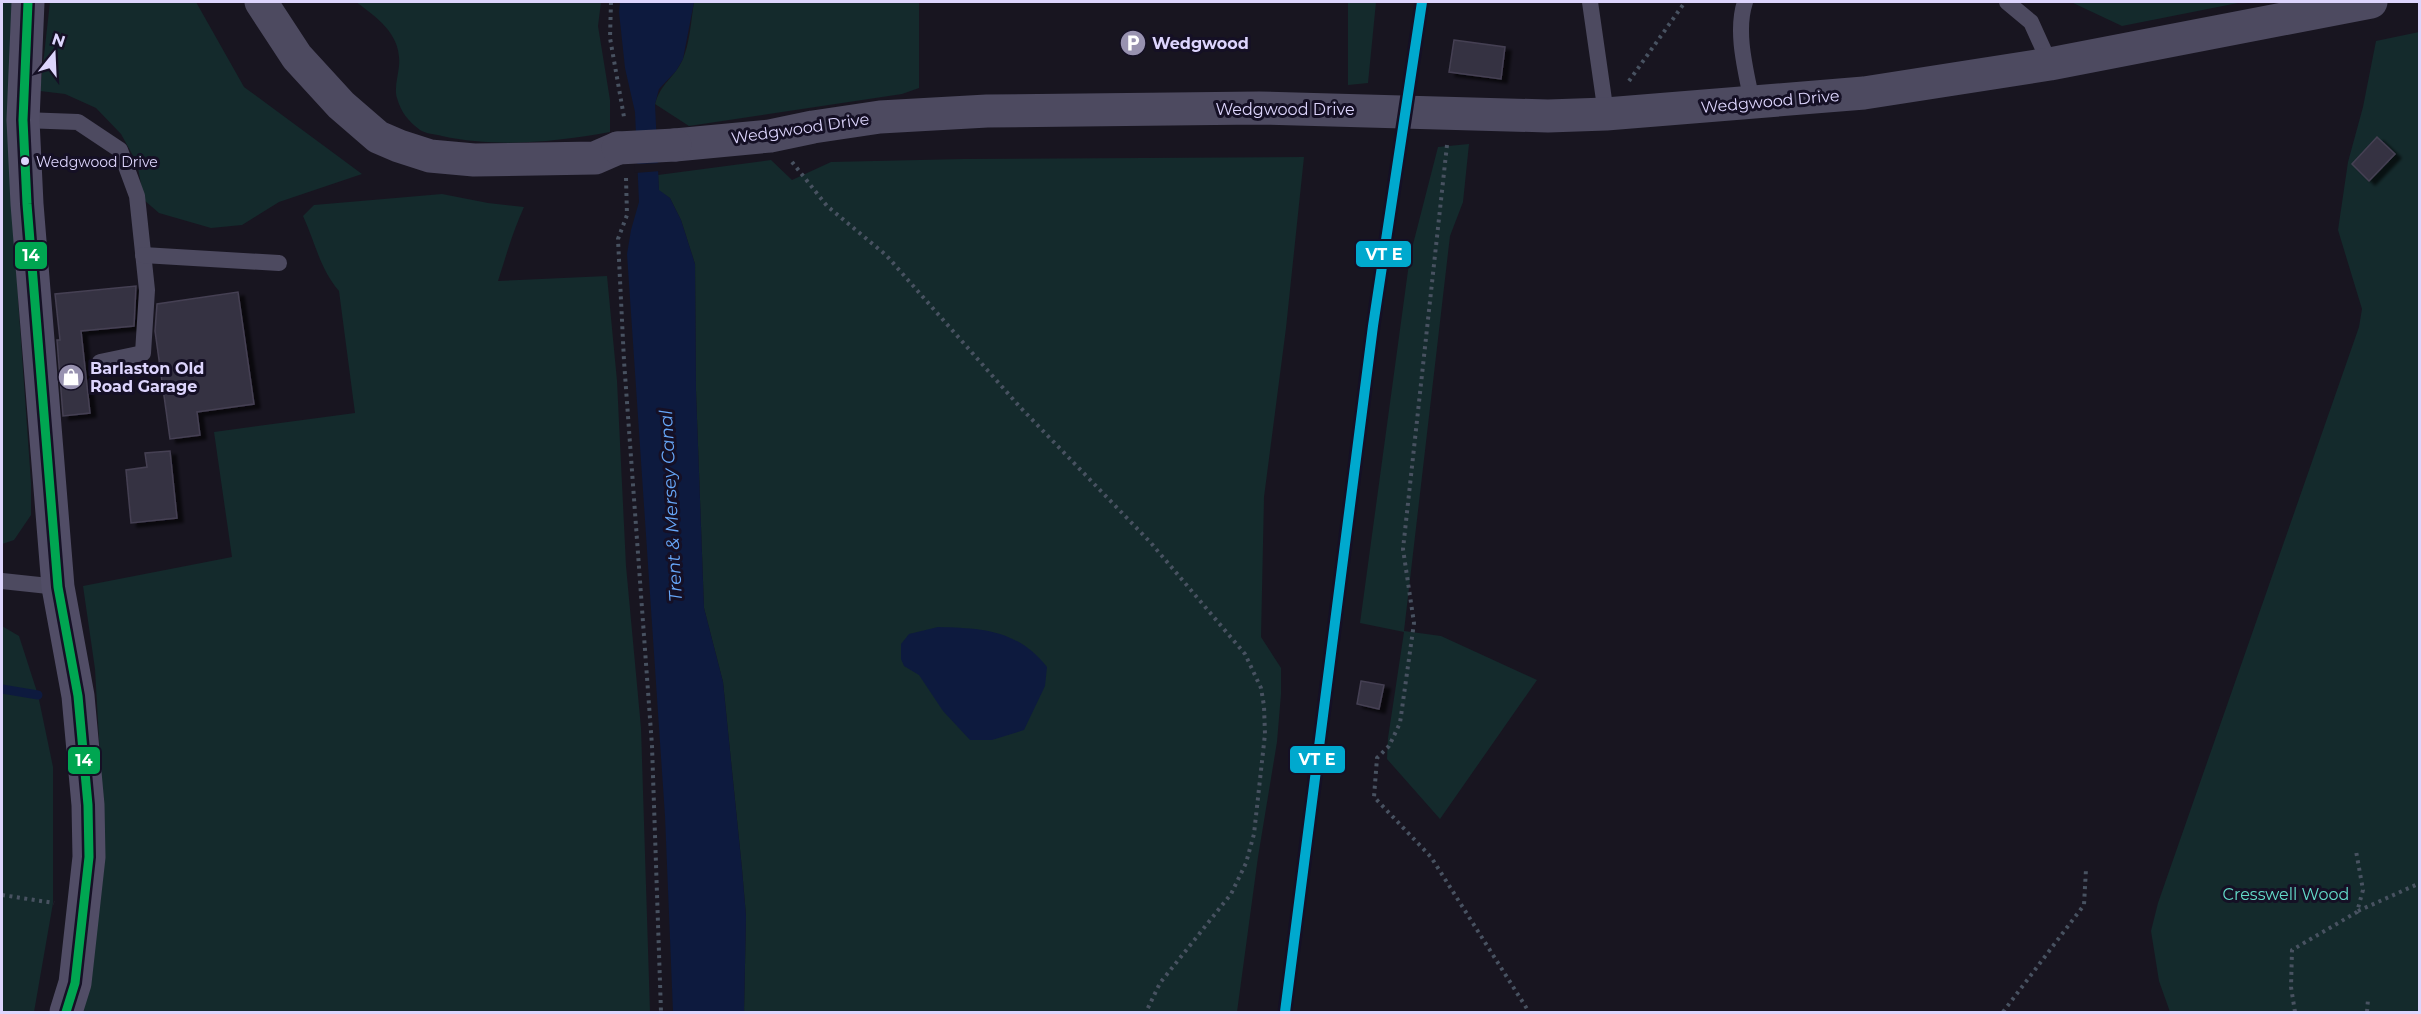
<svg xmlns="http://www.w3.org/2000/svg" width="2421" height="1014" viewBox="0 0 2421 1014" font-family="Montserrat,sans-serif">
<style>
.green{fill:#142a2c}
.water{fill:#0d1a3e}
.pier{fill:#181520}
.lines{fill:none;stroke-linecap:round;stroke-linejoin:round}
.stream{stroke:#0d1a3e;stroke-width:9}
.building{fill:#363242;stroke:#454053;stroke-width:1.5;filter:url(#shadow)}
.path{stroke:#485261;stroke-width:4;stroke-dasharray:3 4.5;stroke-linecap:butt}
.lane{stroke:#4d4a60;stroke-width:16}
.street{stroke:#4d4a60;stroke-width:33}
.secondary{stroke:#514d66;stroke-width:33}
.street-bridge{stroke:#4d4a60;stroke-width:33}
.bus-1-casing{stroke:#151025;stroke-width:14}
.bus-1{stroke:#00a651;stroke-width:9}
.rail-1-casing{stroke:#151025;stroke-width:15}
.rail-1{stroke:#00a9ce;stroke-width:10}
.bus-dot{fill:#ddd5fd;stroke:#151025;stroke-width:2}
.labels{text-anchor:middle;stroke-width:6;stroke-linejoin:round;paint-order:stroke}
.bus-label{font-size:14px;fill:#ddd5fd;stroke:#151025;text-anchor:start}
.poi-label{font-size:16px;font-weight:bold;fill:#ddd5fd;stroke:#151025;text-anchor:start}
.street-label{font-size:16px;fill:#ddd5fd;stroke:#151025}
.park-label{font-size:16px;fill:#63dbc9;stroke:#151025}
.water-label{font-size:18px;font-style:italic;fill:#67a7f9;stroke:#151025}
.line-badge{stroke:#151025;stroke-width:2}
.badge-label{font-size:16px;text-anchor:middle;font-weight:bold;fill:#fff}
</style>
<defs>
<filter id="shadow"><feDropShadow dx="6" dy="4" stdDeviation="1.5" flood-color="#0009"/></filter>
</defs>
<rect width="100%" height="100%" fill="#181520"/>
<!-- green -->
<g class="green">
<path d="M2,2h12l4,297 13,184v32l-17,25 -12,4z"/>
<path d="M50,2h146l48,85 118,87 -83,28 -37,23 -31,3 -52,-15 -15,-13 -7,-37 -16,-29 -25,-26 -31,-14 -25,-3z"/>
<path d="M356,2h245l-3,24 12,74v32c-55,10 -113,16 -168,4 -7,-2 -16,-2 -22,-6 -12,-9 -19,-18 -23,-32 -3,-9 1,-22 2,-32 3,-31 -21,-48 -43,-64z"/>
<path d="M694,2h225v86l-17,6 -213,32 -34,-22c6,-21 18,-25 27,-43 8,-17 9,-41 12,-59z"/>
<path d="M1348,2h28l-8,81 -20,2z"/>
<path d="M2071,2h172l-121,24z"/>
<path d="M2419,32v980h-249l-11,-31 -8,-50 7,-28 201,-576 3,-18 -24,-79 10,-68 15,-55 13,-66z"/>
<path d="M1469,144l-6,58 -13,34 -46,395 37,5 96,44 -97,139 -53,-60 1,-21 16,-106 -44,-9 50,-367 28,-109z"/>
<path d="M1304,157l-18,171 -22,169 -3,140 20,31v26l-4,48 -19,115 -21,155h-493l2,-96 -4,-47 -19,-187 -19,-74 -8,-217 -1,-127 -14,-44 -11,-22 -11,-7 -1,-16 113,-15 21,20 39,-18 132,-3z"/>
<path d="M442,194l46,9 36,4c-11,24 -18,49 -26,74l109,-5 10,105 9,185 15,162 9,284h-572l23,-239 -6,-104 -12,-83 149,-29 -18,-125 141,-19 -16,-122c-19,-22 -24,-49 -36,-75l11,-11z"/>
<path d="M2,626l17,10 19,59 15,72v136l-19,109h-32z"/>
</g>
<!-- water -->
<g class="water">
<path d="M620,2h74l-11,57 -7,12 -17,18 -4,15 4,86 11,8 11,22 14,44 1,127 8,217 19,74 19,187 4,47 -2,96h-71l-8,-196 -38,-562 4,-24 8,-28 -4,-90 -10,-44 -6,-56z"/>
<path d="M938,627c44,1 80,3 109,40l-2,19 -21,44 -32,10h-22l-27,-29 -24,-36 -15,-9 -3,-7v-15l8,-10z"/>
</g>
<!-- pier -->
<path class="pier" d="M661,163v8l-26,2 -1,-9z"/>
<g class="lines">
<!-- stream -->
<path class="stream" d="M2,689l36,6"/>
</g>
<!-- building -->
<g class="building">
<path d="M1454,40l51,7 -4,32 -52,-7z"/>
<path d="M2377,137l18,17 -26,27 -17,-17z"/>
<path d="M136,286l-2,40 -53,5 9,82 -27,3 -6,-76h3l-5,-46z"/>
<path d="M238,292l16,112 -57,8 3,23 -30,4 -15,-108 2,-27z"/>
<path d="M170,451l7,67 -46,5 -5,-53 21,-3 -2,-14z"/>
<path d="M1361,681l23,4 -5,24 -22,-5z"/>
</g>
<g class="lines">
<!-- path -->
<g class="path">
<path d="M611,2l-1,36 14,79"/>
<path d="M1629,81l56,-79"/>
<path d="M1447,145l-44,404 11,74 -14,100 -11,23 -12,12 -3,39 57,60 98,155"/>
<path d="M792,162l35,44 59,49 133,151 132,137 94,111 16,34 3,18 1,28 -11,100 -8,29 -15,31 -71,89 -14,29"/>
<path d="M626,178l1,37 -9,24 6,122 28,385 9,266"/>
<path d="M2,895l52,8"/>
<path d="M2358,911l62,-28"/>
<path d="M2003,1012l81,-107 2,-36"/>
<path d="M2295,1012l-4,-25 1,-37 65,-38 6,-22 -7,-39"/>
<path d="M2367,1012l1,-13"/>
</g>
<!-- lane -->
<g class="lane">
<path d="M1590,2l16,112"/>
<path d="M1745,2c-10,30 1,69 7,100"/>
<path d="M2007,2l24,20 19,42"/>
<path d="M23,120l55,2 42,28 17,46 10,94 -4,63 -43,9"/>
<path d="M143,255l136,8"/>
<path d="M2,581l56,6"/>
</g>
<!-- street -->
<g class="street">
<path d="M261,2l36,55 44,48 37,32 21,9 31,10 44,4 121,-2 23,-10"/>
<path d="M675,145l95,-9 43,-9 67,-10 107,-6 272,-3 289,8 58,-2 258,-21 186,-29 321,-62"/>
</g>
<!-- secondary -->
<path class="secondary" d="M28,2l-5,118 4,84 31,383 20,109 10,109 1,52 -14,126 -9,29"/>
<!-- street-bridge -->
<path class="street-bridge" d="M618,148l57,-3"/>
<defs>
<path id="bus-1" d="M28,2l-5,118 4,84 31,383 20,109 10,109 1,52 -14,126 -9,29"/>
</defs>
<!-- bus-1 casing -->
<use href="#bus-1" class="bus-1-casing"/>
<!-- bus-1 -->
<use href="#bus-1" class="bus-1"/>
<defs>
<path id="rail-1" d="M1285,1012l88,-686 49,-324"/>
</defs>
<!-- rail-1 casing -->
<use href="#rail-1" class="rail-1-casing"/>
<!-- rail-1 -->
<use href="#rail-1" class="rail-1"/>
</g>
<!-- icons -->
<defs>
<symbol id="parking-disc" viewBox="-11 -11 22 22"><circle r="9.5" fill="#9892b0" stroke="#151025"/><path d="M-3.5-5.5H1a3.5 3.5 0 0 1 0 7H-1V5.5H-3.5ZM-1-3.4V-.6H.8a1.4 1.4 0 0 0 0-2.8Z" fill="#fff"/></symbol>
<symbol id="shop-disc" viewBox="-11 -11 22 22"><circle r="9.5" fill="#9892b0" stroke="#151025"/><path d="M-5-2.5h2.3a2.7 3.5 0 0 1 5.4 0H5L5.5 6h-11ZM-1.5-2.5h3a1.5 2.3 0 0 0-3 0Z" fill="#fff"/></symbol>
</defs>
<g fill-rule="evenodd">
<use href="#parking-disc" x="1118" y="28" width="30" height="30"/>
<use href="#shop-disc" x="56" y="362" width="30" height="30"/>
</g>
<!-- markers -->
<circle class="bus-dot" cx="25" cy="161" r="5"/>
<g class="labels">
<!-- bus labels -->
<g class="bus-label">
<text x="36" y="167">Wedgwood Drive</text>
</g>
<!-- poi labels -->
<g class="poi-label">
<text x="1152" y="49">Wedgwood</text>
<text x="90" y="374">Barlaston Old<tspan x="90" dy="18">Road Garage</tspan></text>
</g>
<!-- street labels -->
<g class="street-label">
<text transform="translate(1770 101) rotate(-5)" y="6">Wedgwood Drive</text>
<text x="1285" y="115">Wedgwood Drive</text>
<text transform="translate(800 128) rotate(-8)" y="6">Wedgwood Drive</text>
</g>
<!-- park labels -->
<g class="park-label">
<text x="2286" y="900">Cresswell Wood</text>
</g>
<!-- water labels -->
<g class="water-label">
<text transform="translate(671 506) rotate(-93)" y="6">Trent &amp; Mersey Canal</text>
</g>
</g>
<g class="line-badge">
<rect x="1355" y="240" width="57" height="28" rx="6" fill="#00a9ce"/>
<rect x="14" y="241" width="34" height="29" rx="6" fill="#00a651"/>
<rect x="1289" y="745" width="57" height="29" rx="6" fill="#00a9ce"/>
<rect x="67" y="746" width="34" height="29" rx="6" fill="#00a651"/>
</g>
<g class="badge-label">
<text x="1384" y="260">VT E</text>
<text x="31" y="261">14</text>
<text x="1317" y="765">VT E</text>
<text x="84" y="766">14</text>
</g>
<!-- border -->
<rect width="2421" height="1014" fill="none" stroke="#ddd5fd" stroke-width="6"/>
<!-- north arrow -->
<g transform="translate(54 54) rotate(18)" stroke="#151025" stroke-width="4.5" paint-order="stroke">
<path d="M0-4.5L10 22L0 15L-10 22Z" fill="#ddd5fd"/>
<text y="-9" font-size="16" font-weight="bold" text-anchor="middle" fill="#ddd5fd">N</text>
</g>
</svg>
